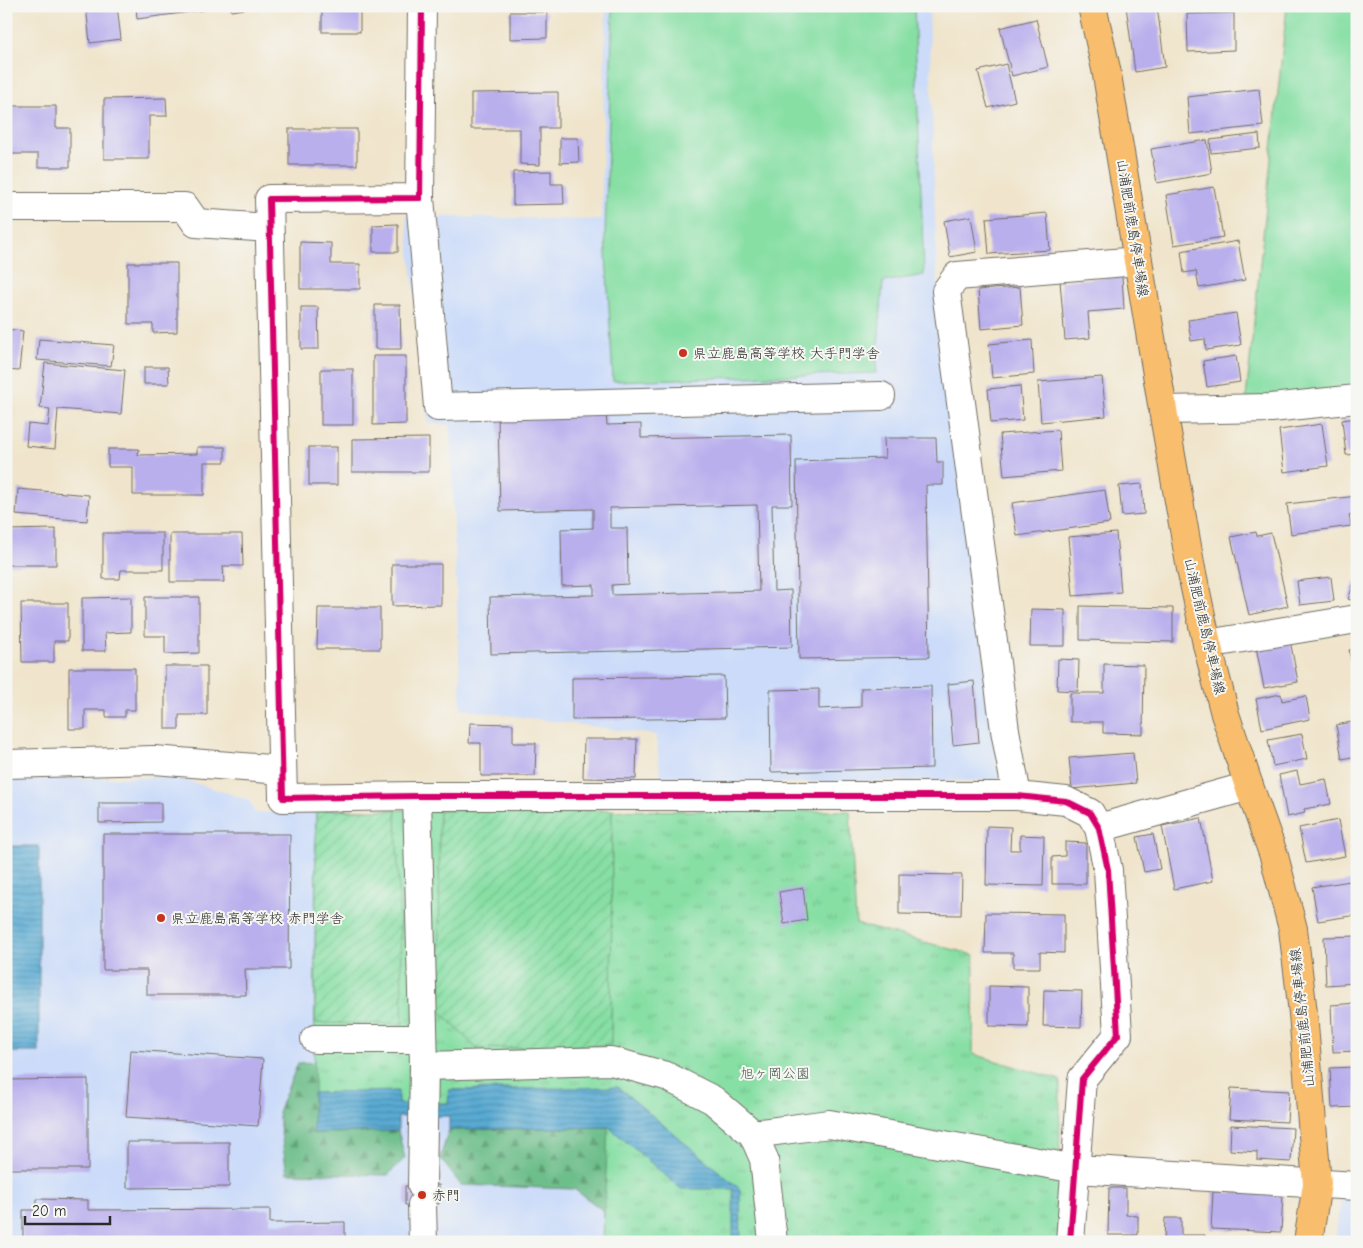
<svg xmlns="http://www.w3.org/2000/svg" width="1363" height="1248" viewBox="0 0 1363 1248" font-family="'Comic Neue','Klee One',sans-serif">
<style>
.built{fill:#cbdbf9}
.grass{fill:#87dfa4;stroke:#598568}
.forest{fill:url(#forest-firs);stroke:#4c745a}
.park{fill:url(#park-tufts);stroke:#598568}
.garden{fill:url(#garden-furrows);stroke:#598568}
.water{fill:url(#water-rules);stroke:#426a7f}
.building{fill:#b9afed;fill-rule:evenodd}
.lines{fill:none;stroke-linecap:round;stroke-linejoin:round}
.minor-casing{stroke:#706c63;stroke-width:30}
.major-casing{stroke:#706c63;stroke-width:30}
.minor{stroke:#fff;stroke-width:28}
.major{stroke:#f9be6d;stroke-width:28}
.cycleway-casing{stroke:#f6f6f2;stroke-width:9}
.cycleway{stroke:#d6006c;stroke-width:6}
.poi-dot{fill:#c8321e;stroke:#f6f6f2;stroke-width:2}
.labels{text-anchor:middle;stroke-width:4;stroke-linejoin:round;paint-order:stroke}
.street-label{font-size:14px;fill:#2b2b2b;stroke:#f6f6f2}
.poi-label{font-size:14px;fill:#2b2b2b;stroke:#f6f6f2;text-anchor:start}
.park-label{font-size:14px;fill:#425849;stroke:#f6f6f2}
</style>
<defs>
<pattern id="forest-firs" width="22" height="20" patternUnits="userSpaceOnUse" patternTransform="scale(1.25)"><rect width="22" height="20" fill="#6dbe8a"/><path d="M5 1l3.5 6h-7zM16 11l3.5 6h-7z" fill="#5a9b71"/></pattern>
<pattern id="park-tufts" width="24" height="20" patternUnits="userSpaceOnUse" patternTransform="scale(1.25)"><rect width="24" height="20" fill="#87dfa4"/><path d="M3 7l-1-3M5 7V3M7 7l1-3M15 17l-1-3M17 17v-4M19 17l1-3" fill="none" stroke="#75c08d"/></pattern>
<pattern id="garden-furrows" width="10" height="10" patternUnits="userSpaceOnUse" patternTransform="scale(1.25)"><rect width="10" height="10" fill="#87dfa4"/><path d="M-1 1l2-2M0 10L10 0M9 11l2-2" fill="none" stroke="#75c08d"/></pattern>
<pattern id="water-rules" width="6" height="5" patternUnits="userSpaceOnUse" patternTransform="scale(1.25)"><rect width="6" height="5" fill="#59aad3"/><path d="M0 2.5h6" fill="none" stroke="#4a8bab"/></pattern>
</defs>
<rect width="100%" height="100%" fill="#f6f6f2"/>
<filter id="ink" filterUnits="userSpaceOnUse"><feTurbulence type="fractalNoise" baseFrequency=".02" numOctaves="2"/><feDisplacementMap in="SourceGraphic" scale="10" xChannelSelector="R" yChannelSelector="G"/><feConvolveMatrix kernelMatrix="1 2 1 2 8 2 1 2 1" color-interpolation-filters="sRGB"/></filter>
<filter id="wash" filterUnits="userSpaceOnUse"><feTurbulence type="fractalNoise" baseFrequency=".0096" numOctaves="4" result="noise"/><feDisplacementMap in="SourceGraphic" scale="20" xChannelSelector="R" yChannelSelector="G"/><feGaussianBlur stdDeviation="1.12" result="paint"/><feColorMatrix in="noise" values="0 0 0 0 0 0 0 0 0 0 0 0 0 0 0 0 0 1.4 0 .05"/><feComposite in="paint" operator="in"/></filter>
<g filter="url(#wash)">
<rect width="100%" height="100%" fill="#f0e5cc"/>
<!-- built -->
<g class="built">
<path d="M606,6h323l8,277 62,497 -338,4 -5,-49 -195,-26 -11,-284 -22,-2 -22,-207 195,4z"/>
<path d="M176,777l73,23 6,13 61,-3 -2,306 295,-11 -6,137h-597v-463z"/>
<path d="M1342,1193l15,1v48h-22z"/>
</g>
<!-- grass -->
<g class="grass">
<path d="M613,6h301l10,269 -41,7 -7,91 -263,8 -8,-147z"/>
<path d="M1287,6h70v384l-111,8z"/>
</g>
<!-- forest -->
<g class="forest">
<path d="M373,1059l-60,74 85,-2 7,27 -17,17 -101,-2 -9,-61 20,-49z"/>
<path d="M609,1127l-6,115 1,-31 -30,-22 -113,-4 -21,-27 9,-28z"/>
</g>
<!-- park -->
<path class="park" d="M316,810l534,1 6,113 118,31 -1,99 87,26 -1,162h-456l6,-137 -295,12z"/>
<!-- garden -->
<g class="garden">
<path d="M316,810h80l7,214 -88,-1z"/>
<path d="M439,810h173l-1,235 -134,4 -37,-38z"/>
</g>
<!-- water -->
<g class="water">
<rect x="6" y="846" width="33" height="206"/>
<path d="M618,1087l122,102 1,53h-8v-53h-52l-72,-62 -160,3v-14l-51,1v14l-85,2v-40l85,-2v13l50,-1 1,-13z"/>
</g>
<g id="blocks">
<!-- building -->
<g class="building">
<path d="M86,6h31l4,33 -31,4z"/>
<path d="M136,6h69v4l-68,9z"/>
<path d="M231,6h27v1l-27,4z"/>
<rect x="322" y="6" width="38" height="26"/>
<path d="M1126,6h31l8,61 -30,5z"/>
<path d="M510,12h37v26l-37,1z"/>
<path d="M1234,13v37l-46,2 -1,-38z"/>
<path d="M1036,19l12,48 -36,9 -12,-48z"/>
<path d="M1006,64l9,37 -27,7 -10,-37z"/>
<path d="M1259,89l4,37 -73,8 -3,-37z"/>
<path d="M558,92v36h-18v37l-20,-1v-35h-49v-36z"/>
<path d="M166,98l1,18h-18v43h-45v-60z"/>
<path d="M6,106h50v22h14v39h-32v-13h-32z"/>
<rect x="289" y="129" width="68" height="36"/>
<path d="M1259,134l1,14 -49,5 -1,-13z"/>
<path d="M560,138h18l1,24 -19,1z"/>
<path d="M1207,140l5,33 -55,10 -6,-34z"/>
<path d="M551,171v13h12l1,20 -51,1v-33z"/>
<path d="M1214,187l9,50 -49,8 -8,-50z"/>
<path d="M1047,213l3,37 -61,4 -3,-36z"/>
<path d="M971,216l6,36 -27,5 -6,-36z"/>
<path d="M398,224v28h-25v-27z"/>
<path d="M1238,241l7,39 -46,8 -3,-17 -12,2 -3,-22z"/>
<path d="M300,242l31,1v21h29v25h-60z"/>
<path d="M128,263h49v69l-24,1v-9h-25z"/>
<path d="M1122,276l2,33 -36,3 2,26 -25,2 -5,-59z"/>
<path d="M1020,287l3,38 -42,4 -3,-39z"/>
<path d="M375,305h25l1,44h-26z"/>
<path d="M301,307h17l1,42h-18z"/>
<path d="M1236,313l5,32 -35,5 -1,-11 -14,2 -3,-21z"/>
<path d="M6,329l17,2 -4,40 -13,-1z"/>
<path d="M39,339l75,6 -3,21 -74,-6z"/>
<path d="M1032,340l2,34 -42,4 -3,-34z"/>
<path d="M373,356h33v68l-33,1z"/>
<path d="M1236,356l4,26 -33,5 -4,-26z"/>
<path d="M45,363l80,7 -4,44 -63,-5 -3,40 -29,-3 2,-22 20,2 2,-17 -10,-1z"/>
<path d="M144,367h24l1,17h-25z"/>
<rect x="321" y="369" width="32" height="56"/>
<path d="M1102,377l4,39 -65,6 -3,-40z"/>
<path d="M1020,386l3,34 -32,3 -3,-34z"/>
<path d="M606,414l1,11 34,-1v14l150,-3 1,70h-20l2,86 17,-1 1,57 -301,7 -1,-57 104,-2v-10l-32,1 -1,-57 32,-1v-19l-93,2 -2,-95zM757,505l2,86 -147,4v-10l16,-1 -1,-56h-17v-20z"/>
<path d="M1357,418v36l-11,1 -4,-35z"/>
<path d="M1322,424l6,42 -44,6 -5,-42z"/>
<path d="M1058,430l3,41 -57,5 -4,-42z"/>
<path d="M429,438v34h-77v-33z"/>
<path d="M884,438h52l1,24h6v23h-17l3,172 -130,2 -3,-198 89,-3z"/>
<path d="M197,447h28v15h-21v33h-71v-28h-25v-18h31l-1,6 59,-1z"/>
<rect x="309" y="447" width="28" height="38"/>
<path d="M1142,484l2,30 -22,2 -3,-30z"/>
<path d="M18,489l71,6 -2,26 -71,-6z"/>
<path d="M1105,490l5,33 -93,13 -5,-33z"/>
<path d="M1357,496v18l-8,1 2,11 -60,8 -4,-30z"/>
<path d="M56,529v36h-50v-35z"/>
<path d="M1256,532l1,4 14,-3 17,73 -39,9 -18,-78z"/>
<path d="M103,533h60v37h-42l-1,9h-17z"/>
<path d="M1116,533l5,59 -48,4 -5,-59z"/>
<path d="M170,534h72l1,32h-20l1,16h-54z"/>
<path d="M392,564h49v41l-49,1z"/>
<path d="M1331,577l3,24 -34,4 -3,-24z"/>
<path d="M1355,580l2,1v21l-9,-3z"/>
<path d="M131,597v35l-26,1 1,18h-24v-53z"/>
<path d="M145,597h54v56l-34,1v-18h-20z"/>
<path d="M21,603h47v38h-14v21h-32z"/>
<path d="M1080,606l93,2v34l-93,-2z"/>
<path d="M318,608h62v41h-63z"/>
<path d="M1031,609l34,1v36h-35z"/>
<path d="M1290,640l8,42 -34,6 -8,-41z"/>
<path d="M1357,649v36h-1l-7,-35z"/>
<path d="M1058,659l21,1 -1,31 -21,-1z"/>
<path d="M1104,664l40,1 -1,69 -40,-1v-11h-33v-29h34z"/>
<path d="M165,666h42v49h-28v14h-14z"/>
<path d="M69,668h66v42h-10v7h-19v-7h-21v19h-16z"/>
<path d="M724,676l1,42 -153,2v-42z"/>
<path d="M974,681l5,61 -26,3 -5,-61z"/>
<path d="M931,686l1,82 -161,4 -1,-82 49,-1v20l42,-2v-19z"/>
<path d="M1281,694l1,7 24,-5 4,23 -48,10 -6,-30z"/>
<path d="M1357,721v35l-15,3 -6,-34z"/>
<path d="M470,723l43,1v19h23l-1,33h-54v-33h-12z"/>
<path d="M1302,734l5,25 -34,7 -5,-26z"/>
<path d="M584,739h53l-1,40 -53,-1z"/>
<path d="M1133,753l3,30 -64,6 -3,-31z"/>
<path d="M1297,771l3,13 26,-5 5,25 -27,5 1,4 -18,4 -8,-42z"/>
<path d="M99,803h62v19l-62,1z"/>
<path d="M1201,818l12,63 -39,8 -12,-63z"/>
<path d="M1338,820l7,36 -39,7 -7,-35z"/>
<path d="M987,826l24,1 -1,23h10v-15l24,1 -1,50 -57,-1z"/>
<path d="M103,834h187l-1,135h-44l1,26h-99v-25h-44z"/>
<path d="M1153,834l7,35 -16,3 -7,-35z"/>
<path d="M1065,842l21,1v41h-34v-27l13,-1z"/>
<path d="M899,874l63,1 -1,40 -62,-1z"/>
<path d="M1357,880v35l-39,6 -6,-34z"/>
<path d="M803,888l4,32 -23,4 -5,-32z"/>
<path d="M986,913l78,1v39l-24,-1v16h-27v-15h-28z"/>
<path d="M1357,936v47l-31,2 -2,-48z"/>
<path d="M989,986l39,1v40l-39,-1z"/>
<path d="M1044,990l38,1 -1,36 -38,-1z"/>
<path d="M1357,1003v48l-24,1 -2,-47z"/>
<path d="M131,1050l132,9 -5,67 -132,-9z"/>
<path d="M1357,1067v40l-25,1 -2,-40z"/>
<path d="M88,1079v90h-82v-89z"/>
<path d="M1231,1088l58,3 -2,31 -58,-3z"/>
<path d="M1231,1125l62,3 -2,34 -34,-2v-8l-27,-2z"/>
<path d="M127,1142h102v45l-102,1z"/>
<path d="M439,1185v19l-34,1v-19z"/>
<path d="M1109,1188h17v27l12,1v19h-30z"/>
<path d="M1213,1192l70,3 -2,37 -70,-3z"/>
<path d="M37,1199l51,1v10l182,-1v14l75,-1v20h-322v-32h14z"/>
<path d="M1165,1218h16v17h24v7h-41z"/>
</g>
</g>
</g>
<g filter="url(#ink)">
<use href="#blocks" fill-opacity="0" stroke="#706c63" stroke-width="1"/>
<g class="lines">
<defs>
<g id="minor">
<path d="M422,6l-2,192 -151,1 14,599 134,-2h600l49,5 24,12 9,15 9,42 10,165 -36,44 -12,163"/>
<path d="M420,198l18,209 443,-11"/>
<path d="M6,207h179l11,16 73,5"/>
<path d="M1163,410l108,-2 86,-9"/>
<path d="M1207,644l150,-25"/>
<path d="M6,764l148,-4 128,10"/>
<path d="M417,796l7,270 -2,120"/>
<path d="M1017,796l-12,-66 -59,-439 11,-15 181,-15"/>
<path d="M1099,828l150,-42"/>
<path d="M315,1039h108"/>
<path d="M424,1066l187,-5 55,15 47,24 40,34 11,25 9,83"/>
<path d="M753,1134l76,-10 247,45 281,17"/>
<path d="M422,1205l1,37"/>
</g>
<path id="major" d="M1092,6l14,63 57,341 28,159 16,75 18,70 24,72 25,70 19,73 10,84 14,171 -9,58"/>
</defs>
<!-- minor casing -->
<use href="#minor" class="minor-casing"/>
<!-- major casing -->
<use href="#major" class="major-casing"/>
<!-- minor -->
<use href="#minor" class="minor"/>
<!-- major -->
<use href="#major" class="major"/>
<defs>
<path id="cycleway" d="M422,6l-2,192 -151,1 14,599 134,-2h600l49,5 24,12 9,15 9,42 10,165 -36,44 -12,163"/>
</defs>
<!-- cycleway casing -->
<use href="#cycleway" class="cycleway-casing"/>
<!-- cycleway -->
<use href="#cycleway" class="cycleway"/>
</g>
</g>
<!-- markers -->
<g class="poi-dot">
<circle cx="683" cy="353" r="5"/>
<circle cx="161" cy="918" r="5"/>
<circle cx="422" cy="1195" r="5"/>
</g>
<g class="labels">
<!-- street labels -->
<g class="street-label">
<text transform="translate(1133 228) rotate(81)" y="5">山浦肥前鹿島停車場線</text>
<text transform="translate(1205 626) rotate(77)" y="5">山浦肥前鹿島停車場線</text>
<text transform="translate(1302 1018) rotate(-96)" y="5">山浦肥前鹿島停車場線</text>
</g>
<!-- poi labels -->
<g class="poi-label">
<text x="693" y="358">県立鹿島高等学校 大手門学舎</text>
<text x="171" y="923">県立鹿島高等学校 赤門学舎</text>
<text x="432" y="1200">赤門</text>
</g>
<!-- park labels -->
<g class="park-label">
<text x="775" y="1078">旭ヶ岡公園</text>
</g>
</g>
<!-- margin -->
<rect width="1363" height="1248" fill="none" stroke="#f6f6f2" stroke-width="25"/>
<!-- scale -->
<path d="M25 1216v8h85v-8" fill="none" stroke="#2b2b2b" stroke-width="2.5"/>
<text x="32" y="1216" font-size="15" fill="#2b2b2b" stroke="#f6f6f2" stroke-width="4" paint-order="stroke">20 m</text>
</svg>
